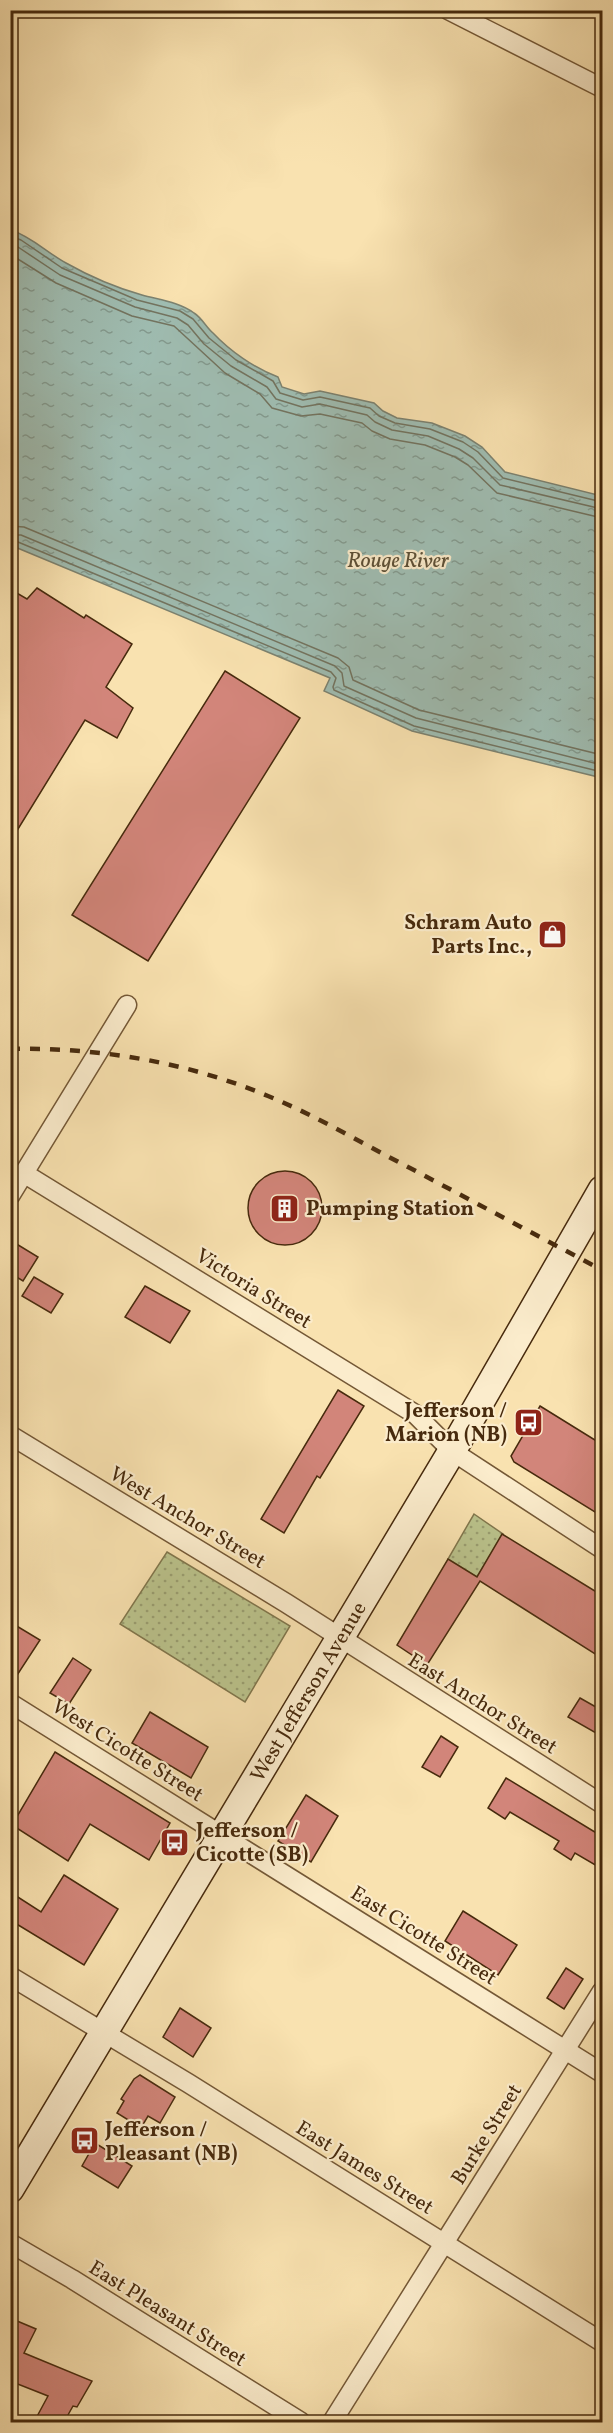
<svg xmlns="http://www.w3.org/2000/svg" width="613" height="2433" viewBox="0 0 613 2433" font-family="Vollkorn,serif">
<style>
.grass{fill:url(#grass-dots);stroke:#81774d;stroke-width:1.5}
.water{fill:url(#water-ripples);stroke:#7c8270;stroke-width:1.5}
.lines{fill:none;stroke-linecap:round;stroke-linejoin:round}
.shore{stroke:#737460;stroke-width:1.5}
.building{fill:#d2857a;stroke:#472a0d;stroke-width:1.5}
.minor-casing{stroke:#745836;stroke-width:21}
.secondary-casing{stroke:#472a0d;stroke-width:30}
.minor{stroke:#fbeccc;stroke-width:18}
.secondary{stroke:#fbeccc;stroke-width:27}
.rail{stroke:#472a0d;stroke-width:4.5;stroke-dasharray:10 10;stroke-linecap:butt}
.labels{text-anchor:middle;stroke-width:4.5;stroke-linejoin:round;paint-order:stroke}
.poi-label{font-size:21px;font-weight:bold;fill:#472a0d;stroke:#fbeccc;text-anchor:start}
.street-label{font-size:21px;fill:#472a0d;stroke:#fbeccc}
.water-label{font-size:22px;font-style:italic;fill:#5d4f36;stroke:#fbeccc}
</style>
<defs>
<pattern id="grass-dots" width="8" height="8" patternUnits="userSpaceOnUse" patternTransform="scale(1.5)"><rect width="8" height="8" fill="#bbc48d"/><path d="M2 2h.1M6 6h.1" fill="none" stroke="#9a9f72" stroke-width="1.8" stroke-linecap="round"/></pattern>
<pattern id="water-ripples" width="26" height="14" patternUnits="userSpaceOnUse" patternTransform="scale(1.5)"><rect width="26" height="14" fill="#9fbdb2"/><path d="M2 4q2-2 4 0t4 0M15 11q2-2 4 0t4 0" fill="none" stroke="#839a8f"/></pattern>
</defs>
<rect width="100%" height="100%" fill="#f9e2b0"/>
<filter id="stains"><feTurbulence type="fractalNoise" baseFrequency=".00333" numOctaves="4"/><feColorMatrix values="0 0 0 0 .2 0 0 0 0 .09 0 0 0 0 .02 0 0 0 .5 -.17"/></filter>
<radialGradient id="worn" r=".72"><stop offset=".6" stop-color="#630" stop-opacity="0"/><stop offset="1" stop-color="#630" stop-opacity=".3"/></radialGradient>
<!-- grass -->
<g class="grass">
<path d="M474,1514l29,20 -26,43 -29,-18z"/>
<path d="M167,1552l123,74 -45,76 -125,-78z"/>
</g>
<!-- water -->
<path class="water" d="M11,230c21,7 35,22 55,33 23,13 51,25 76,32 18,5 37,7 52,18 8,5 12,14 19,20 17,18 41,35 65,44l4,10 22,7 16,-3 54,12 9,8 14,7 35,5 33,13 17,11 23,25 97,24v282l-190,-47 -88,-40 6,-13 -315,-131 -4,6z"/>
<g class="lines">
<!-- shore -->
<g class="shore">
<path d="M10,236l11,4 41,28 40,17 35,15 43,11 13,8 16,19 27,22 37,21 7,12 23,7 17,-3 50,11 9,8 16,7 35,6 33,13 15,10 25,26 99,24"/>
<path d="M10,244l8,3 42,28 75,32 42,11 11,7 16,19 27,22 36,21 9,12 26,8 18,-3 47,11 8,7 17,8 36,6 31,13 14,9 27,27 102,24"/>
<path d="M10,254l46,29 76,33 42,10 51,47 35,21 12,14 29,8 19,-2 42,9 10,8 18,8 35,6 30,12 13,8 29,28 105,25"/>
<path d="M10,526l14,1 314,131 11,9 4,13 66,30 183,45"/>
<path d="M10,535h11l314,131 7,7 2,13 72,32 186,47"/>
<path d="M10,543l8,-1 313,130 5,6 -3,9 1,3 80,36 188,46"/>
</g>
</g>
<!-- building -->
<g class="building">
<path d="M37,588l47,30 2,-3 46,29 -26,43 27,21 -16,30 -32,-18 -75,122v-253l17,10z"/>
<path d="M225,671l75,47 -152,243 -76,-46z"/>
<circle cx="285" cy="1208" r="37"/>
<path d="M10,1240l28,17 -15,24 -13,-8z"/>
<path d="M34,1277l29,17 -12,19 -29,-17z"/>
<path d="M145,1286l45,25 -20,32 -45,-26z"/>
<path d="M338,1390l26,16 -44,72 -3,-2 -33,57 -23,-14z"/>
<path d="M540,1406l63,39v72l-89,-55 -3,-6z"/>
<path d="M502,1534l101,62v63l-123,-78 -53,84 -30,-20 51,-86 29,18z"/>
<path d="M10,1622l30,18 -30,46z"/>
<path d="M73,1658l18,12 -22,34 -19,-11z"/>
<path d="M580,1698l23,13v26l-35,-20z"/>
<path d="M150,1712l58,35 -17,31 -59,-35z"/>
<path d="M441,1736l17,11 -18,30 -18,-10z"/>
<path d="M55,1752l115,71 -21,37 -59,-36 -22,37 -56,-36z"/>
<path d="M506,1778l97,59v19l-6,10 -22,-13 -4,7 -17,-11 5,-8 -49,-29 -5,7 -17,-11z"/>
<path d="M306,1795l32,21 -27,46 -33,-21z"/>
<path d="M64,1875l54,34 -34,56 -74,-45v-28l31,20z"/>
<path d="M463,1911l54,34 -19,30 -53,-34z"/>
<path d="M566,1968l17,11 -19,30 -17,-11z"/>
<path d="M180,2008l31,20 -18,29 -30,-20z"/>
<path d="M140,2075l35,22 -15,26 -12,-7 -7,12 -24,-15 7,-12 -3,-2 13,-20z"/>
<path d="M95,2143l37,23 -14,22 -36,-22z"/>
<path d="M10,2318l26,11 -12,24 68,28 -15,26 -4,-1 -9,16h-30l14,-26 -38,-15z"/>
</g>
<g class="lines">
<defs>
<g id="minor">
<path d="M448,10l154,78"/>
<path d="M25,1174l390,240 37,37 150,98"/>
<path d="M10,1196l117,-191"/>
<path d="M10,1435l276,168 316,201"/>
<path d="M10,1703l592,370"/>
<path d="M10,1976l178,107 414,259"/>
<path d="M10,2243l62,36 229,143"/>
<path d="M332,2422l270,-431"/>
</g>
<g id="secondary">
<path id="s1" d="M10,2189l442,-738 150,-261"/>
</g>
</defs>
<!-- minor casing -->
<use href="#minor" class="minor-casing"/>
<!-- secondary casing -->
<use href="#secondary" class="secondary-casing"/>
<!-- minor -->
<use href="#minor" class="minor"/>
<!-- secondary -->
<use href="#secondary" class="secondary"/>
<!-- rail -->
<path class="rail" d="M10,1049c88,-2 177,13 258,47 49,20 95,48 142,72 64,34 128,68 192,102"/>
</g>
<!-- icons -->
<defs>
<symbol id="shop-square" viewBox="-11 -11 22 22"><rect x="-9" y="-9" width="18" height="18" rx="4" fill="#8f2418" stroke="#fbeccc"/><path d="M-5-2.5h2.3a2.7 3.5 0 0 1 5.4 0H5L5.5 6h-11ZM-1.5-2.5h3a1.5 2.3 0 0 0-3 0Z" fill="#fff"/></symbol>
<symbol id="building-square" viewBox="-11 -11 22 22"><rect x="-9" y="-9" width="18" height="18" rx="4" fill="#8f2418" stroke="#fbeccc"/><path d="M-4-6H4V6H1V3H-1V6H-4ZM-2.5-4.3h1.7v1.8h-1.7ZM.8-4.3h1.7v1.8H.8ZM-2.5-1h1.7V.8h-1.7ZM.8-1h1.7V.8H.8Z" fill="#fff"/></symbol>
<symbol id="bus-square" viewBox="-11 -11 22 22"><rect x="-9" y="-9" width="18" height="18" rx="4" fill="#8f2418" stroke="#fbeccc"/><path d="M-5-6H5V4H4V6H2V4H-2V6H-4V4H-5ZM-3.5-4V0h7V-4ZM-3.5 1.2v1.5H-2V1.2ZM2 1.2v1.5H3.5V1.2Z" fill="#fff"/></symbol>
</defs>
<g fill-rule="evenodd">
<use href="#shop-square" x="536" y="918" width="33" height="33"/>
<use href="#building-square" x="268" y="1192" width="33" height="33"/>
<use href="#bus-square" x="512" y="1406" width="33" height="33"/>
<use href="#bus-square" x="158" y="1826" width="33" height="33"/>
<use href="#bus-square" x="68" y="2124" width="33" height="33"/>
</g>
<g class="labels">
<!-- poi labels -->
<g class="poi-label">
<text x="532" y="929" text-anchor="end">Schram Auto<tspan x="532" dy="24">Parts Inc.,</tspan></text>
<text x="306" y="1215">Pumping Station</text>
<text x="507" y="1417" text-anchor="end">Jefferson /<tspan x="507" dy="24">Marion (NB)</tspan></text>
<text x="196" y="1837">Jefferson /<tspan x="196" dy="24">Cicotte (SB)</tspan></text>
<text x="105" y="2136">Jefferson /<tspan x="105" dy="24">Pleasant (NB)</tspan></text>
</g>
<!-- street labels -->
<g class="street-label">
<text transform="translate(254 1288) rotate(32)" y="7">Victoria Street</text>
<text transform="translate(188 1517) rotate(31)" y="7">West Anchor Street</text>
<text dy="7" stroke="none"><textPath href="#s1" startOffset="580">West Jefferson Avenue</textPath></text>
<text transform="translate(483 1703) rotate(32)" y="7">East Anchor Street</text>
<text transform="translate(128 1750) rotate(32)" y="7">West Cicotte Street</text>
<text transform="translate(424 1935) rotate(32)" y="7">East Cicotte Street</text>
<text transform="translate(486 2134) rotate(-58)" y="7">Burke Street</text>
<text transform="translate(365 2167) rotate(32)" y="7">East James Street</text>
<text transform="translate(168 2313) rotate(32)" y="7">East Pleasant Street</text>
</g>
<!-- water labels -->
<g class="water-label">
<text x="398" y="567">Rouge River</text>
</g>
</g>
<!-- margin -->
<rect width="613" height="2433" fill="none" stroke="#f9e2b0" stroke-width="36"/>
<rect x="12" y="12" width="589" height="2409" fill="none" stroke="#472a0d" stroke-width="3"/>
<rect x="18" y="18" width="577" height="2397" fill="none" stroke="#472a0d" stroke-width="1.5"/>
<rect width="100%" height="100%" filter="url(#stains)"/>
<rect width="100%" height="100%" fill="url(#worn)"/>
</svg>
